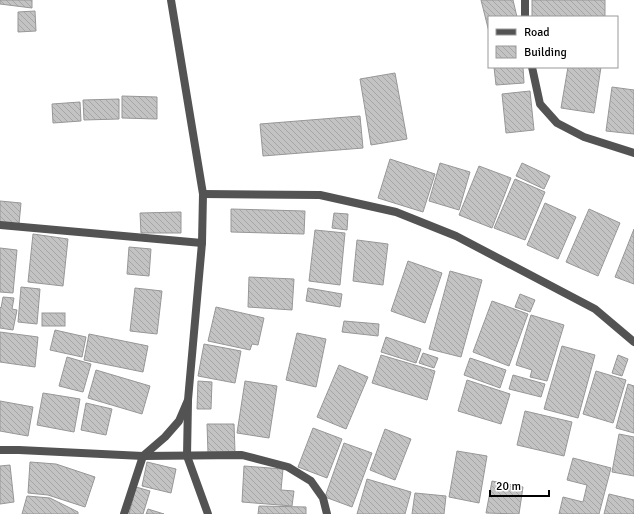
<svg xmlns="http://www.w3.org/2000/svg" width="634" height="514" viewBox="0 0 634 514" font-family="Signika,sans-serif">
<style>
.building{fill:url(#building-back-hatch);stroke:#979797}
.lines{fill:none;stroke-linecap:round;stroke-linejoin:round}
.minor{stroke:#535353;stroke-width:8}
.tertiary{stroke:#535353;stroke-width:8}
</style>
<defs>
<pattern id="building-back-hatch" width="6" height="6" patternUnits="userSpaceOnUse"><rect width="6" height="6" fill="#c3c3c3"/><path d="M-1 5l2 2M0 0l6 6M5-1l2 2" fill="none" stroke="#a6a6a6"/></pattern>
</defs>
<rect width="100%" height="100%" fill="#fff"/>
<!-- building -->
<g class="building">
<path d="M0,0h32v8l-32,-4z"/>
<path d="M481,0h32l4,17h-28v15z"/>
<rect x="532" y="0" width="73" height="17"/>
<path d="M35,11l1,20 -18,1v-20z"/>
<path d="M494,67h29l1,16 -28,2z"/>
<path d="M568,67h33l-7,46 -33,-5z"/>
<path d="M395,73l12,66 -36,6 -11,-66z"/>
<path d="M612,87l22,3v44l-28,-3z"/>
<path d="M530,91l4,39 -28,3 -4,-39z"/>
<path d="M122,96l35,1v22l-35,-1z"/>
<path d="M119,99v20l-35,1 -1,-20z"/>
<path d="M80,102l1,19 -28,2 -1,-19z"/>
<path d="M360,116l3,32 -100,8 -3,-32z"/>
<path d="M390,159l45,15 -12,38 -45,-14z"/>
<path d="M440,163l30,9 -11,38 -30,-9z"/>
<path d="M522,163l28,13 -6,13 -28,-13z"/>
<path d="M479,166l32,12 -19,50 -33,-13z"/>
<path d="M515,179l30,13 -20,48 -31,-12z"/>
<path d="M0,201l21,2 -2,21 -19,-2z"/>
<path d="M545,203l31,14 -18,42 -31,-14z"/>
<path d="M231,209l74,2 -1,23 -73,-2z"/>
<path d="M589,209l31,14 -22,53 -32,-14z"/>
<path d="M181,212v21h-40l-1,-20z"/>
<path d="M334,213l14,1 -1,16 -15,-2z"/>
<path d="M634,229v55l-19,-7z"/>
<path d="M315,230l30,3 -5,52 -31,-4z"/>
<path d="M33,234l35,5 -5,47 -35,-4z"/>
<path d="M357,240l31,4 -5,41 -30,-4z"/>
<path d="M129,247l22,2 -2,27 -22,-2z"/>
<path d="M0,248l17,2 -4,43 -13,-1z"/>
<path d="M408,261l34,12 -17,50 -34,-12z"/>
<path d="M450,271l32,9 -21,77 -32,-8z"/>
<path d="M249,277l45,2 -2,31 -44,-3z"/>
<path d="M21,287l19,2 -3,35 -19,-2z"/>
<path d="M135,288l27,3 -5,43 -27,-3z"/>
<path d="M308,288l34,6 -2,13 -34,-6z"/>
<path d="M520,294l15,6 -5,12 -15,-5z"/>
<path d="M3,297l11,1 -2,11 5,1 -4,20 -13,-2v-21l1,1z"/>
<path d="M492,301l36,13 -19,52 -36,-14z"/>
<path d="M216,307l48,11 -6,27 -6,-1 -2,6 -42,-9z"/>
<rect x="42" y="313" width="23" height="13"/>
<path d="M531,315l33,10 -17,56 -17,-4 2,-7 -16,-5z"/>
<path d="M344,321l35,3 -1,12 -36,-4z"/>
<path d="M55,330l31,7 -4,20 -32,-7z"/>
<path d="M0,332l38,5 -3,30 -35,-5z"/>
<path d="M297,333l29,6 -10,48 -30,-7z"/>
<path d="M89,334l59,12 -5,26 -59,-12z"/>
<path d="M386,337l35,12 -5,14 -35,-11z"/>
<path d="M204,344l37,7 -6,32 -37,-7z"/>
<path d="M562,346l33,9 -17,63 -34,-9z"/>
<path d="M423,353l15,5 -4,10 -15,-5z"/>
<path d="M381,355l54,16 -8,29 -55,-17z"/>
<path d="M618,355l10,4 -6,17 -10,-3z"/>
<path d="M67,357l24,7 -8,28 -24,-6z"/>
<path d="M470,358l36,12 -6,18 -36,-13z"/>
<path d="M339,365l29,12 -22,52 -29,-12z"/>
<path d="M96,370l54,16 -8,28 -54,-16z"/>
<path d="M596,371l30,9 -13,43 -30,-9z"/>
<path d="M513,375l32,9 -4,13 -32,-8z"/>
<path d="M467,380l43,14 -9,30 -43,-13z"/>
<path d="M198,381l14,1 -1,27h-14z"/>
<path d="M245,381l32,5 -8,52 -32,-5z"/>
<path d="M628,384l6,2v47l-18,-5z"/>
<path d="M43,393l37,6 -6,33 -37,-7z"/>
<path d="M0,401l33,6 -5,29 -28,-5z"/>
<path d="M86,403l26,6 -6,26 -25,-5z"/>
<path d="M525,411l47,11 -8,34 -47,-11z"/>
<path d="M207,424h27l1,28 -27,1z"/>
<path d="M313,428l29,11 -15,39 -29,-11z"/>
<path d="M385,429l26,10 -16,41 -25,-10z"/>
<path d="M619,434l15,3v39l-22,-4z"/>
<path d="M344,443l28,10 -20,54 -27,-10z"/>
<path d="M457,451l30,5 -8,47 -30,-6z"/>
<path d="M573,458l38,10 -12,46h-40l4,-17 20,5 4,-17 -20,-5z"/>
<path d="M30,462l26,2 39,13 -10,30 -37,-12 -20,-2z"/>
<path d="M147,462l29,7 -5,24 -29,-7z"/>
<path d="M10,465l4,37 -14,2v-38z"/>
<path d="M244,466l39,3 -2,21 13,1 -2,15 -50,-4z"/>
<path d="M367,479l44,13 -6,22h-48z"/>
<path d="M492,481l31,6 -4,27 -33,-1z"/>
<path d="M136,487l14,4 -7,23h-14z"/>
<path d="M415,493l31,3 -2,18h-32z"/>
<path d="M609,494l25,6v14h-30z"/>
<path d="M27,496l23,2 28,14v2h-56z"/>
<path d="M259,506l47,1v7h-48z"/>
<path d="M148,509l16,5h-18z"/>
</g>
<g class="lines">
<!-- minor -->
<g class="minor">
<path d="M525,17v-17"/>
<path d="M532,67l8,37 17,19 27,14 50,16"/>
<path d="M203,194l117,1 76,17 60,24 139,73 39,33"/>
<path d="M0,225l202,18"/>
<path d="M188,401l-1,55 21,58"/>
<path d="M0,450h19l124,6 99,-1 46,12 23,14 12,17 4,16"/>
</g>
<!-- tertiary -->
<path class="tertiary" d="M124,514l19,-58 22,-19 14,-16 9,-21 14,-157 1,-49 -32,-194"/>
</g>
<!-- legend -->
<rect x="488" y="16" width="130" height="52" fill="#ffffff" stroke="#999999"/>
<rect x="496" y="29" width="20" height="6" fill="#535353" stroke="#999999"/>
<text x="524" y="36" font-size="12" fill="#000000">Road</text>
<rect x="496" y="46" width="20" height="12" fill="url(#building-back-hatch)" stroke="#999999"/>
<text x="524" y="56" font-size="12" fill="#000000">Building</text>
<!-- scale -->
<path d="M490 490v6h59v-6" fill="none" stroke="#000000" stroke-width="2"/>
<text x="496" y="490" font-size="12" fill="#000000" stroke="#ffffff" stroke-width="3" paint-order="stroke">20 m</text>
</svg>
